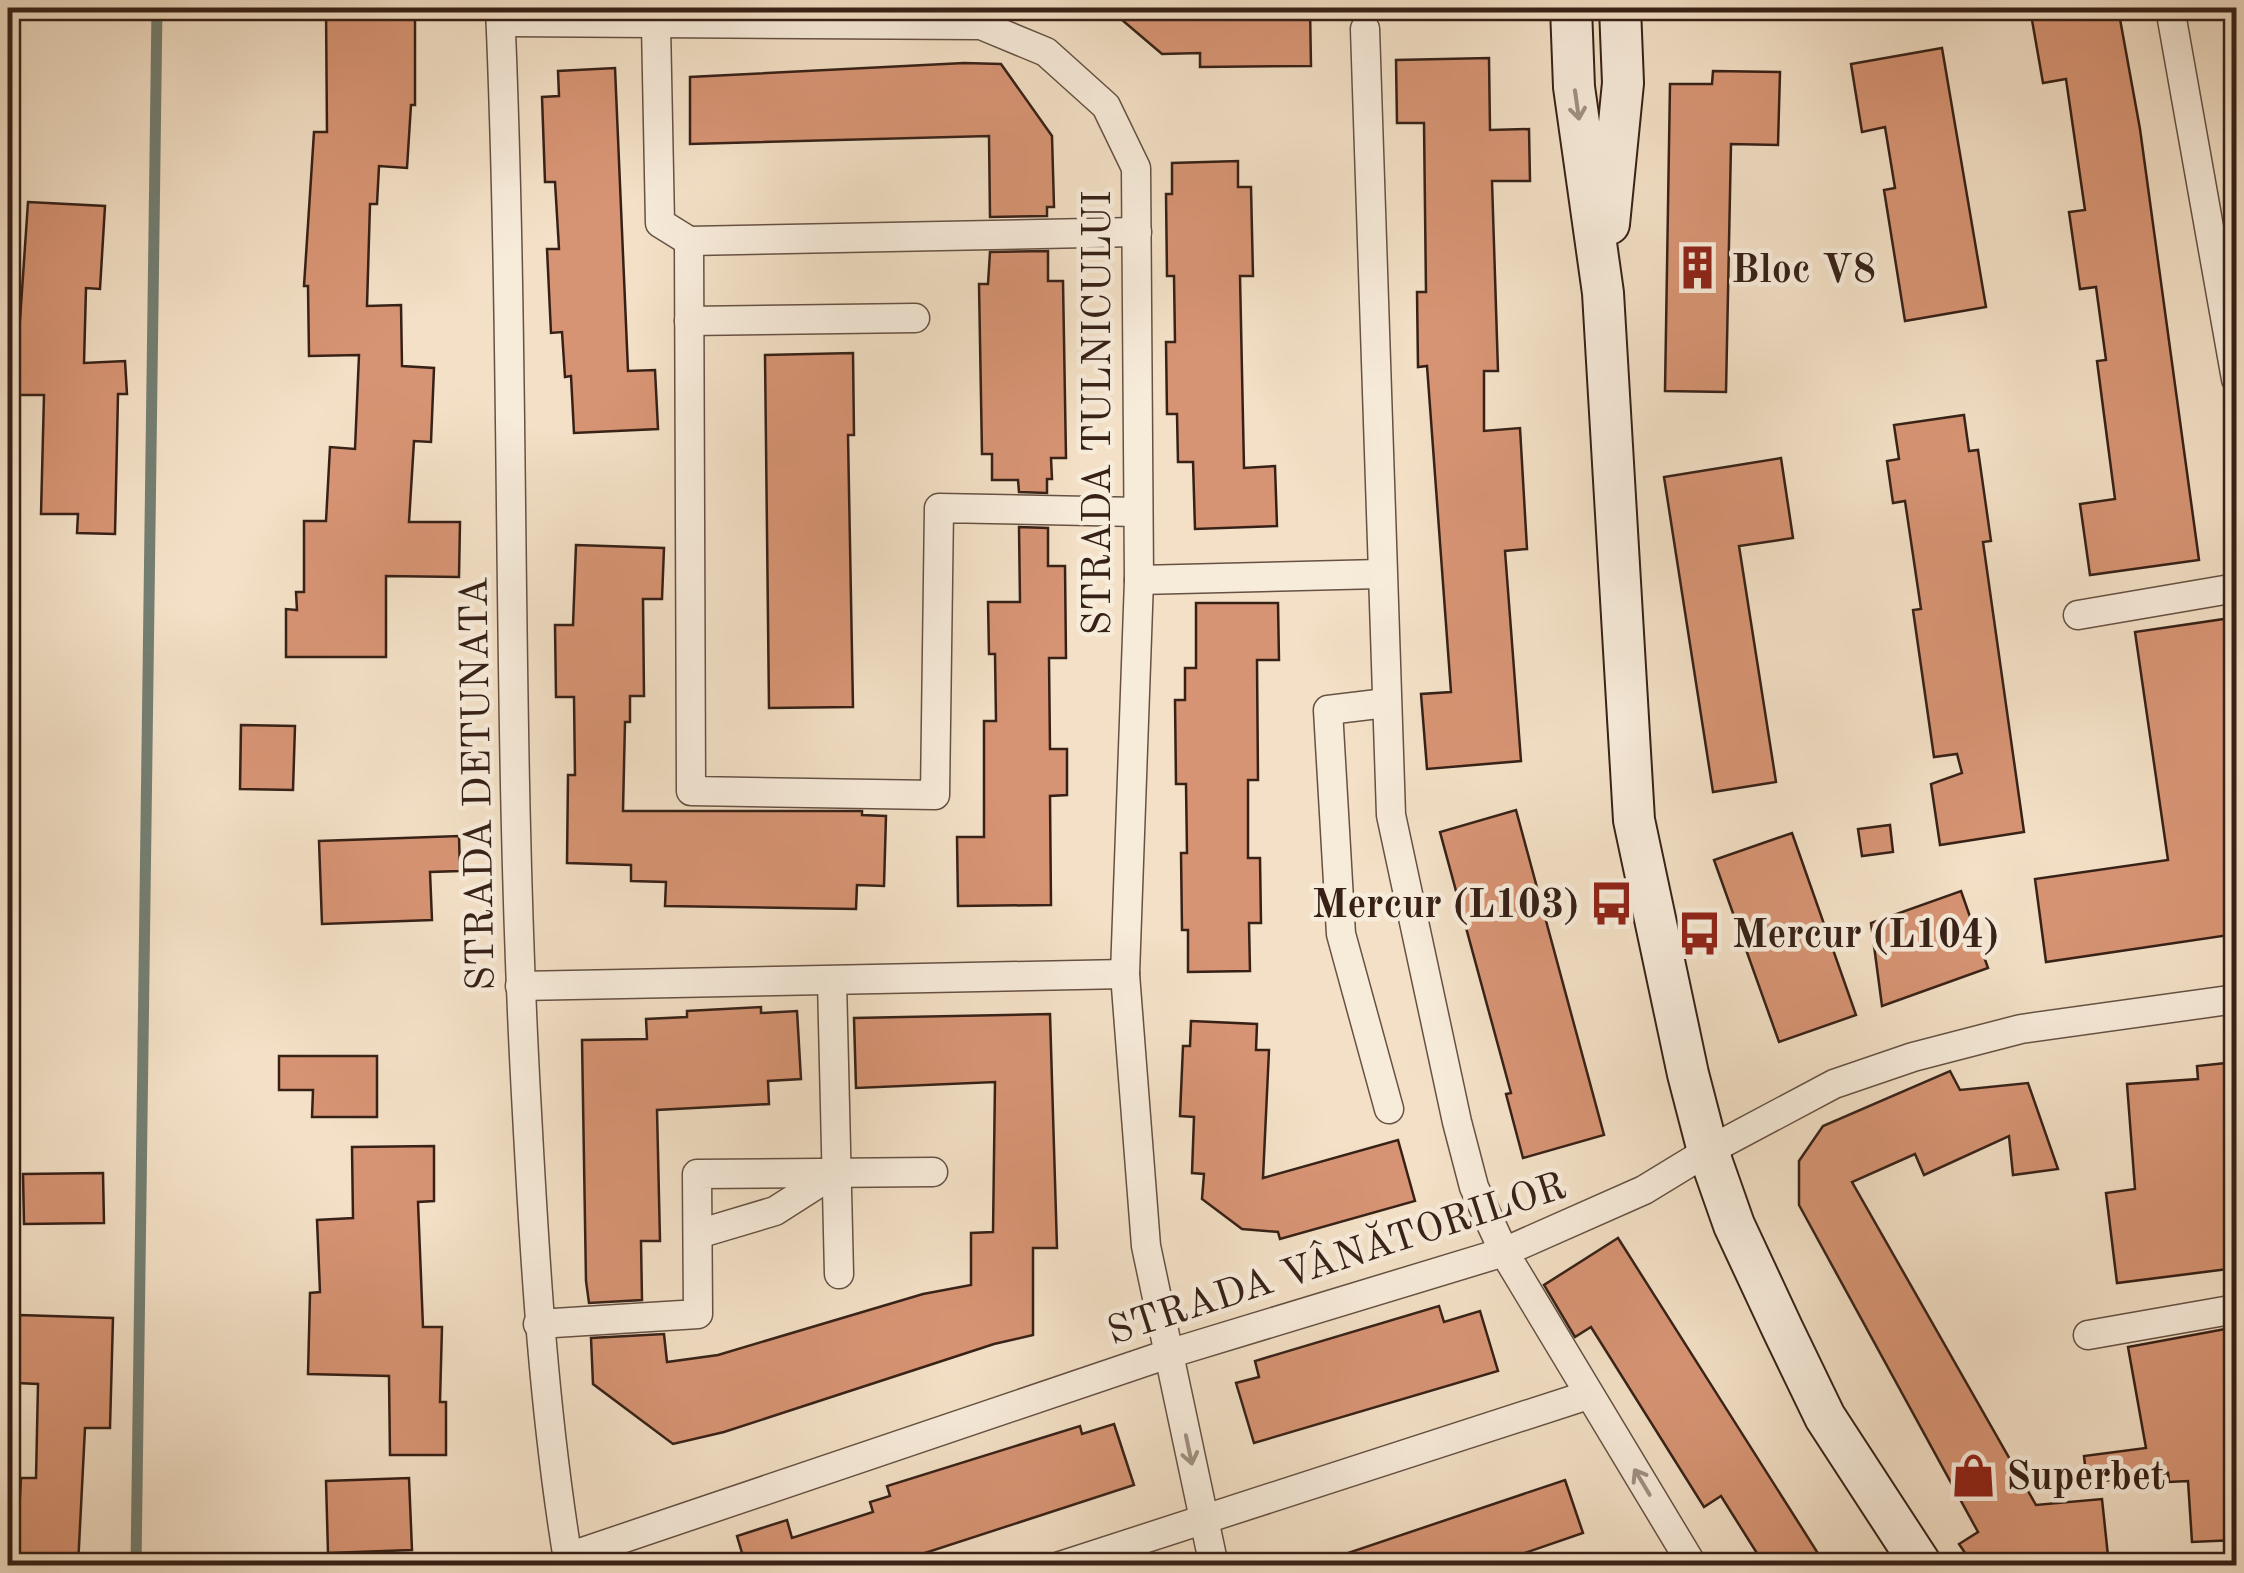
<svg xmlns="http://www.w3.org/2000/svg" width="2244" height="1573" viewBox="0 0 2244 1573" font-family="'Old Standard TT',serif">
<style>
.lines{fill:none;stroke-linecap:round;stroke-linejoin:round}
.stream{stroke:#747f73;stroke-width:11}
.building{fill:#d79474;stroke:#372117;stroke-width:2.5}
.street-casing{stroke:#665143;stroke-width:31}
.secondary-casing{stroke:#372117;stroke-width:44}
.street{stroke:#f7ebda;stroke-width:28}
.secondary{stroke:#f7ebda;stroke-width:40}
.oneway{stroke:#a19082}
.labels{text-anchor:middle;stroke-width:9;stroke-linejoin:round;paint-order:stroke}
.poi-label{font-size:40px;font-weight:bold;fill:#372117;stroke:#f7ebda;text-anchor:start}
.street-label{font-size:40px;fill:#372117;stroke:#f7ebda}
</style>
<rect width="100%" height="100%" fill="#f3e0c6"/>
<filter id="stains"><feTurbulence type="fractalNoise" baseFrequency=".002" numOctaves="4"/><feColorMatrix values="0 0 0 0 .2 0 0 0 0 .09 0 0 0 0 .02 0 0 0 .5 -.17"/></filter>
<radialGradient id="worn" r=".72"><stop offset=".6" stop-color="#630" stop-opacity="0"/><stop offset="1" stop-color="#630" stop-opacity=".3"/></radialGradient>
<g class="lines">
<!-- stream -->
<path class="stream" d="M136,1566l21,-1558"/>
</g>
<!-- building -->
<g class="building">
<path d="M326,8h89v97h-4l-4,63 -28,-2 -2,38h-7l-3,102 34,-1 1,61 32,2 -3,74 -17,-1 -5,81h51l-1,55 -73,-1v81h-100v-48l11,1 -1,-18h8v-71h22l4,-74 25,2 4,-94 -50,1 -1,-70h-4l10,-154h13z"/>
<path d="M1108,8h202l1,58 -111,1v-14l-38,1z"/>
<path d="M2101,8h17l22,121 59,431 -109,15 -10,-71 35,-5 -18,-138 9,-1 -10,-73 -16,2 -11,-77 16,-2 -19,-131 -23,4 -11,-63z"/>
<path d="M1942,48l44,259 -81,14 -21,-131 11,-2 -10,-61 -23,5 -11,-68z"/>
<path d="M1489,58l1,72 39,-1 1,52h-38l6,190h-14v60l36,-3 7,121 -22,2 16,210 -94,8 -6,-75 30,-2 -24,-326 -9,1 -1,-75h9l-2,-169h-27l-1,-63z"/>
<path d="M964,63l37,1 51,72 2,71h-7v9l-57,1 -1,-81 -299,8v-67z"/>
<path d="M615,68l13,303 27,-1 3,59 -84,4 -3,-57 -6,1 -3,-45 -11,1 -4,-84h12l-4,-67h-10l-3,-85 17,-1 -1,-25z"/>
<path d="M1713,71l67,1 -2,73 -47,-1 -5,248 -61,-1 5,-307h42z"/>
<path d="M1238,161v26h13l2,89h-13l4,192 31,-2 2,60 -82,3 -2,-67h-15l-1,-48h-10l-1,-72h9l-1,-66h-7l-1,-82h6v-31z"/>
<path d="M28,202l77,4 -5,83 -14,-1 -2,75 41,-2 2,33h-9l-3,140 -38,-1 1,-19h-37l3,-119h-28l1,-75h3z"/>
<path d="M1048,251v30h15l3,177h-15l1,21h-5v14l-28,-1 -1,-12h-26v-26h-10l-3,-170h9l2,-32z"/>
<path d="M853,353l1,82h-6l5,272 -84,1 -4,-353z"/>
<path d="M1964,415l5,36 9,-1 13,91 -8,1 41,290 -84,13 -9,-61 31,-11 -5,-19 -23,3 -21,-147 8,-1 -16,-108 -12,2 -6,-42 12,-2 -5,-34z"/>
<path d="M1781,458l12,80 -54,8 37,236 -63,10 -49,-315z"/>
<path d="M1019,527l29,1v38h17l1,92h-17l1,91h17v46l-17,1 1,109 -93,1 -1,-69h27v-116h12l-1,-67h-6l-1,-52h32z"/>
<path d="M576,545l88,3 -2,51h-19l1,97h-14v26h-5l-2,89h239v4l24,1 -2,70 -27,-1 -1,24 -191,-3 1,-24 -35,-1v-16l-64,-2 1,-88h7l-1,-78h-18l-1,-72h18z"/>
<path d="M1196,603h82l1,57h-22l1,120h-10v78h12l1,65h-12l1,48 -62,1v-42h-6l-1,-77h6l-1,-69h-10l-1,-84h10v-32h11z"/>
<path d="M2224,619l12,90v225l-190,28 -11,-83 133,-19 -33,-228z"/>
<path d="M241,725l54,1 -2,64 -53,-1z"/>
<path d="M1516,810l88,325 -81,23 -17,-64 5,-1 -71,-261z"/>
<path d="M1890,825l3,27 -31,4 -4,-27z"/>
<path d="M1792,833l64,182 -77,27 -65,-182z"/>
<path d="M459,836l1,35 -30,1 2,48 -110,4 -3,-83z"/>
<path d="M1961,891l27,77 -106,38 -11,-83z"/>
<path d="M761,1007v6l36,-2 4,68 -33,2 1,23 -112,6 3,131h-19l1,59 -53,3 -3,-22 -4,-241 65,-1 -1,-20 41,-2v-6z"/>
<path d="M1050,1014l7,234h-24v87l-39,9 -270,88 -51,12 -80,-60 -2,-46 73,-4 3,28 51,-7 205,-61 48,-9v-52l22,-1 2,-150 -139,6 -2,-70z"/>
<path d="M1191,1021l66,3 -1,26h13l-6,128 135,-38 17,61 -135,38 -2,-7 -36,-3 -40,-30 2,-25 -12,-1 2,-56 -14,-1 3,-70h7z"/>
<path d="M279,1056h98v61h-65l1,-27h-34z"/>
<path d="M2236,1062v206l-119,15 -11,-90 29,-4 -8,-105 71,-5 -1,-13z"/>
<path d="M1950,1071l10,19 68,-7 30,86 -45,6 -4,-39 -85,39 -9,-21 -63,28 184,323 66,-6 6,57 -47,5 4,5h-91l-15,-22 19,-12 -179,-327v-44l24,-35z"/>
<path d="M434,1146v55l-16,1 5,125h19l-2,75h6v53h-56l-1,-79 -81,-2 2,-81 10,-1 -3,-72 36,-2 -1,-71z"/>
<path d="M103,1173l1,50 -80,1 -1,-50z"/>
<path d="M1618,1238l208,328h-61l-44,-70 -17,11 -113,-180 -16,10 -31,-52z"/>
<path d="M1439,1306l5,16 36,-11 18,60 -244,72 -18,-60 23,-6 -4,-16z"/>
<path d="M19,1315l94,3 -3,110h-25l-7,138h-62l5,-88h15l2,-94 -21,-1z"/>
<path d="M2236,1327v213l-44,2 -4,-61 -19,1 -1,-9 -81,10 -3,-27 62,-8 -18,-101z"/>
<path d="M1114,1424l20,61 -249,81h-160l-1,-7 18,-6 -5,-17 50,-16 5,18 81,-26 -3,-10 20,-6 -3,-10 193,-60 2,8z"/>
<path d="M409,1478l3,72 -84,3 -2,-72z"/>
<path d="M1565,1480l18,53 -96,33h-159l-1,-6z"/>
</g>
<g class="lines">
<defs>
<g id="street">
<path d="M500,8c16,368 6,737 27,1105 8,152 17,302 42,453"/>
<path d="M2170,8l66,371"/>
<path d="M501,22l480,3 65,27 60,54 30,62 3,412 -14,394 21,272 68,320"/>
<path d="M656,25l4,198 29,18"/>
<path d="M1365,29l26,786 66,307 17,65 30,65 189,314"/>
<path d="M1137,232l-448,9 2,550 244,4 4,-287 199,4"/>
<path d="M689,321l226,-3"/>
<path d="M1139,580l241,-6"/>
<path d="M2078,615l158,-27"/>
<path d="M1386,703l-58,7 13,224 48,175"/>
<path d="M832,981l7,293"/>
<path d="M520,986l605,-12"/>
<path d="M698,1234l77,-23 61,-39"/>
<path d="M538,1324l160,-10 -1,-140 236,-2"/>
<path d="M2088,1335l148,-26"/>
<path d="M568,1557l600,-203 336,-102 140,-62 64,-39 126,-67 79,-27 108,-28 215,-30"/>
<path d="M1060,1566l528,-171"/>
</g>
<g id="secondary">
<path d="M1571,8l3,79 29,206 31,527 54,254 20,77 26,74 49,105 42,87 97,149"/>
<path d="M1609,224l14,-141 -3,-75"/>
</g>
</defs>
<!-- street casing -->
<use href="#street" class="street-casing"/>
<!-- secondary casing -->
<use href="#secondary" class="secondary-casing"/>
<!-- street -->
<use href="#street" class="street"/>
<!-- secondary -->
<use href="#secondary" class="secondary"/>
</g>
<!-- one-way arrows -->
<defs><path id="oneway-shaft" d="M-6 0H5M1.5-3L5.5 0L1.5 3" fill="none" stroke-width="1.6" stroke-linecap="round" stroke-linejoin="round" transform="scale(2.5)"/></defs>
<g class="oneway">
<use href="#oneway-shaft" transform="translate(1577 105) rotate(82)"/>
<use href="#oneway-shaft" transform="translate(1189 1450) rotate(78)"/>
<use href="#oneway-shaft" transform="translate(1642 1482) rotate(-121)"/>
</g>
<!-- icons -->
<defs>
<symbol id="building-bare" viewBox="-9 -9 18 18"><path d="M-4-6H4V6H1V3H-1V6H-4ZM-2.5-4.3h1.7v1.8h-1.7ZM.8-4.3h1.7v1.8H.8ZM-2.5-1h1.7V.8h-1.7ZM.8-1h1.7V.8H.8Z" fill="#8f2418" stroke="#f7ebda" stroke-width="2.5" paint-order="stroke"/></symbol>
<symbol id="bus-bare" viewBox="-9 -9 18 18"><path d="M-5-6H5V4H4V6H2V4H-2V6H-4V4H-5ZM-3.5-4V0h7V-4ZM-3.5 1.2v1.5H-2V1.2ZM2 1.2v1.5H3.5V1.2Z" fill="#8f2418" stroke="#f7ebda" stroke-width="2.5" paint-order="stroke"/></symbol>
<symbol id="shop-bare" viewBox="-9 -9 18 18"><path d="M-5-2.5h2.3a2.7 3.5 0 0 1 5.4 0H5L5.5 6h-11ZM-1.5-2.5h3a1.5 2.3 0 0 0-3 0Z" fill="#8f2418" stroke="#f7ebda" stroke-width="2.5" paint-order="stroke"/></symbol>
</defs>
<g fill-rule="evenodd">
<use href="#building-bare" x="1666" y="236" width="63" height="63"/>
<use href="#bus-bare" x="1580" y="872" width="63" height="63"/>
<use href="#bus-bare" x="1668" y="902" width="63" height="63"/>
<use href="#shop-bare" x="1942" y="1444" width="63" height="63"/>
</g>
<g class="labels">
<!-- poi labels -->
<g class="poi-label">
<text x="1731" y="282">Bloc V8</text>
<text x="1579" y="917" text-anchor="end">Mercur (L103)</text>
<text x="1732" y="947">Mercur (L104)</text>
<text x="2006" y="1489">Superbet</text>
</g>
<!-- street labels -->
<g class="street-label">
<text transform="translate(1096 413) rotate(-90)" y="14">STRADA TULNICULUI</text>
<text transform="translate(476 784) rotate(-91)" y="14">STRADA DETUNATA</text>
<text transform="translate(1336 1257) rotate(-18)" y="14">STRADA VÂNĂTORILOR</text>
</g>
</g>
<!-- margin -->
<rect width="2244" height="1573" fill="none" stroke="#f3e0c6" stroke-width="40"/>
<rect x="10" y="10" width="2224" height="1553" fill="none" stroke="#372117" stroke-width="5"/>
<rect x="20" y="20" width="2204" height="1533" fill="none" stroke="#372117" stroke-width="2.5"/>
<rect width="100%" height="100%" filter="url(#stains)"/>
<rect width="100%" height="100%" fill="url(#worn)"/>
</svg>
